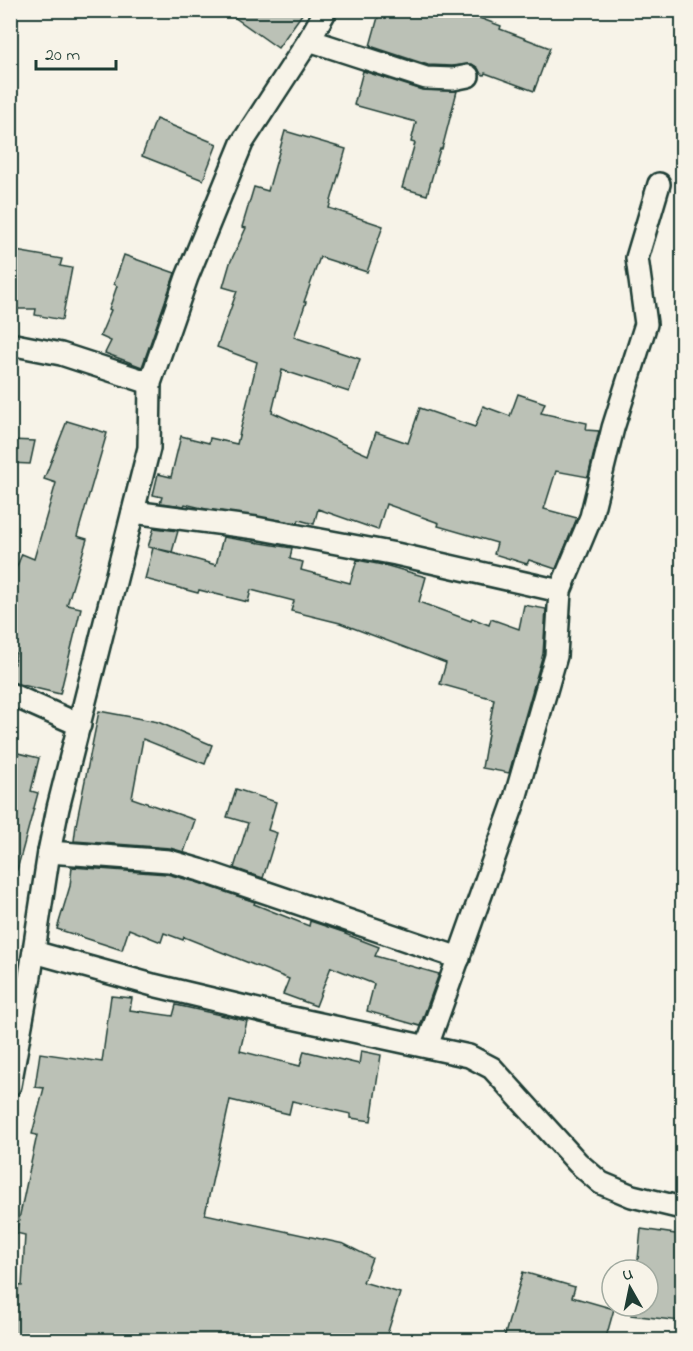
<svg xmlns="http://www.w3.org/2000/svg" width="693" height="1351" viewBox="0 0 693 1351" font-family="'Indie Flower',sans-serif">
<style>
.building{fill:#bbc1b6;stroke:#1f3d34;stroke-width:1.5}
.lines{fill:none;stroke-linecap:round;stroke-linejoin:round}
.minor-casing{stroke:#1f3d34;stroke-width:26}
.minor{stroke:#f7f3e8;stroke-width:21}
</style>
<rect width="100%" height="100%" fill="#f7f3e8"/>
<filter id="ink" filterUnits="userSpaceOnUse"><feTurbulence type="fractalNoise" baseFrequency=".0167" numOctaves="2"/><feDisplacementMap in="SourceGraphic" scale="12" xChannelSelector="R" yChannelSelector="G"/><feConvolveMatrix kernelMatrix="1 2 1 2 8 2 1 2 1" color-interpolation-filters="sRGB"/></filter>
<g filter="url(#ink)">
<!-- building -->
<g class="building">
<path d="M224,10h81l-27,38z"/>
<path d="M380,10h78l43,16 -1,3 50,19 -16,43 -49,-18 -1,2 -3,-1 -3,-6 -6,-4 -20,2 -24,-1 -58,-19z"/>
<path d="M363,71l59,19 35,1 -15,58h-2l-13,46 -25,-7 13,-45 -4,-1 5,-20 -62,-17z"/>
<path d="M156,119l61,25 -14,36 -61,-24z"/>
<path d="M285,131l61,18 -17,59 54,18 -16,46 -47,-15 -16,45h2l-12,35 66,22 -11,33 -67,-22 -10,42 96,43 8,-23 32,11 12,-35 55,19 8,-21 27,10 8,-22 27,9 -4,10 46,10 -1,7 13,1 -11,46 -32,-6 -12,38 33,9 -21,51 -27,-9 -2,4 -33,-10 3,-11 -59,-17 1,-3 -53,-19 -8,26 -60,-21 -4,15 -15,-4 -1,3 -92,-14 -21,-5 -1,2 -24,-3 2,-6 -9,-2 5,-21 13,3 10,-41 28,7 1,-5 27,6 20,-82 -40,-15 20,-56 -14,-4 7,-24 16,-35 -4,-1 12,-40 14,4z"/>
<path d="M10,250l52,9 -2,7 12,2 -10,52 -27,-5 1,-6h-26z"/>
<path d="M124,255l51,18 -33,94 -37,-14 6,-12 -11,-5 11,-26 -2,-1 8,-23 -3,-2z"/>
<path d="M67,421l40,12 -30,103 10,3 -20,66 14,3 -21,86 -50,-12 6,-29 -6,-1v-69l12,-29 12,5 22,-76 -12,-4z"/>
<path d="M10,440l25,1 -5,23 -20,-1z"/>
<path d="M154,528l24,3 -6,21 -18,-4 62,17 7,-28 69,11 -2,11 13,3 -2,8 49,13 7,-23 31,6 38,11 -7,25 52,19 1,-3 17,7 2,-6 28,10 5,-24 22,4 -3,45 -34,119 -27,-5 12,-69 -54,-15 6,-21 -106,-40 -49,-12 3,-10 -43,-11 -3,12 -49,-12 -1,3 -53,-14 8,-31 -5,-1z"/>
<path d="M99,711l59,11 54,23 -7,19 -62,-25 -11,59 63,22 -11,32 -14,-4 -96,-7 2,-16z"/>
<path d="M10,751l29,7 -8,33 7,2 -21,77h-7z"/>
<path d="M236,789l40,13 -8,28 9,3 -14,45 -29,-10 14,-45 -21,-6z"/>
<path d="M72,867l95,7 29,8 59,20 -1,2 55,22 1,-5 36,12 -1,1 34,13 -4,9 64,18 -19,52 -53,-15 7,-27 -43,-17 -15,39 -33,-12 6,-15 -105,-42 -1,3 -19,-7 -3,9 -32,-13 -7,21 -65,-21 13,-43z"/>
<path d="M111,996l21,2 -2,12 43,6 3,-11 71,16 -7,30 60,15 4,-15 55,13 2,-13 20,4 -10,66 -20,-3v-4l-59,-13 -3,13 -59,-14 -25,114 139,30 28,14 -9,24 37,11 -15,48h-79l-26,-6 -1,6h-269v-51h2l1,-5 9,1 3,-51 -9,-2 21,-98 -5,-1 12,-46 -9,-1 5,-34 62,9z"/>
<path d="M641,1229l41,6v64l-2,22 -49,-6 1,-9h16v-36h-11z"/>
<path d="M523,1272l52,15 -3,10 42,12 -9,32h-102z"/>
</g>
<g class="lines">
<defs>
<g id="minor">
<path d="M309,40l117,38 27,1 15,-3"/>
<path d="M10,344l51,10 89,29"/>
<path d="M133,512l123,16 140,26 164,37"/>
<path d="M10,694l70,31"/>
<path d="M49,852l120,9 31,9 259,88"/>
<path d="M34,952l119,33 130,31 186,40 23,12 86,95 23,20 31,13 50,12"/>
<path d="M427,1046l87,-244 42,-146 4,-65 31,-74 22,-89 33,-104 -9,-66 22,-74"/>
<path d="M10,1085l20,-109 19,-124 9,-44 91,-360 1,-65 37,-106 55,-134 67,-103 17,-30"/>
</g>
</defs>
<!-- minor casing -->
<use href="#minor" class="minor-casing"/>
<!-- minor -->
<use href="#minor" class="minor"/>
</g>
</g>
<!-- margin -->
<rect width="693" height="1351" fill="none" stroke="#f7f3e8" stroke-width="36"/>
<rect x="18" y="18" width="657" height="1315" fill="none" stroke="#1f3d34" stroke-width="2" filter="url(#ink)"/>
<!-- north arrow -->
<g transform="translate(630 1288) rotate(351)"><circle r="28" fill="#f7f3e8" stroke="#a1aaa0" stroke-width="1.5"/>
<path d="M0-4.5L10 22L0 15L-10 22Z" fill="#1f3d34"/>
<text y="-9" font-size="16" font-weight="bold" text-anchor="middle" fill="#1f3d34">U</text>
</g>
<!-- scale -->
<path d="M36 60v9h80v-9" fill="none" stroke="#1f3d34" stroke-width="3"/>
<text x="45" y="60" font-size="18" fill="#1f3d34" stroke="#f7f3e8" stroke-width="4.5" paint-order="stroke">20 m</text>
</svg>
